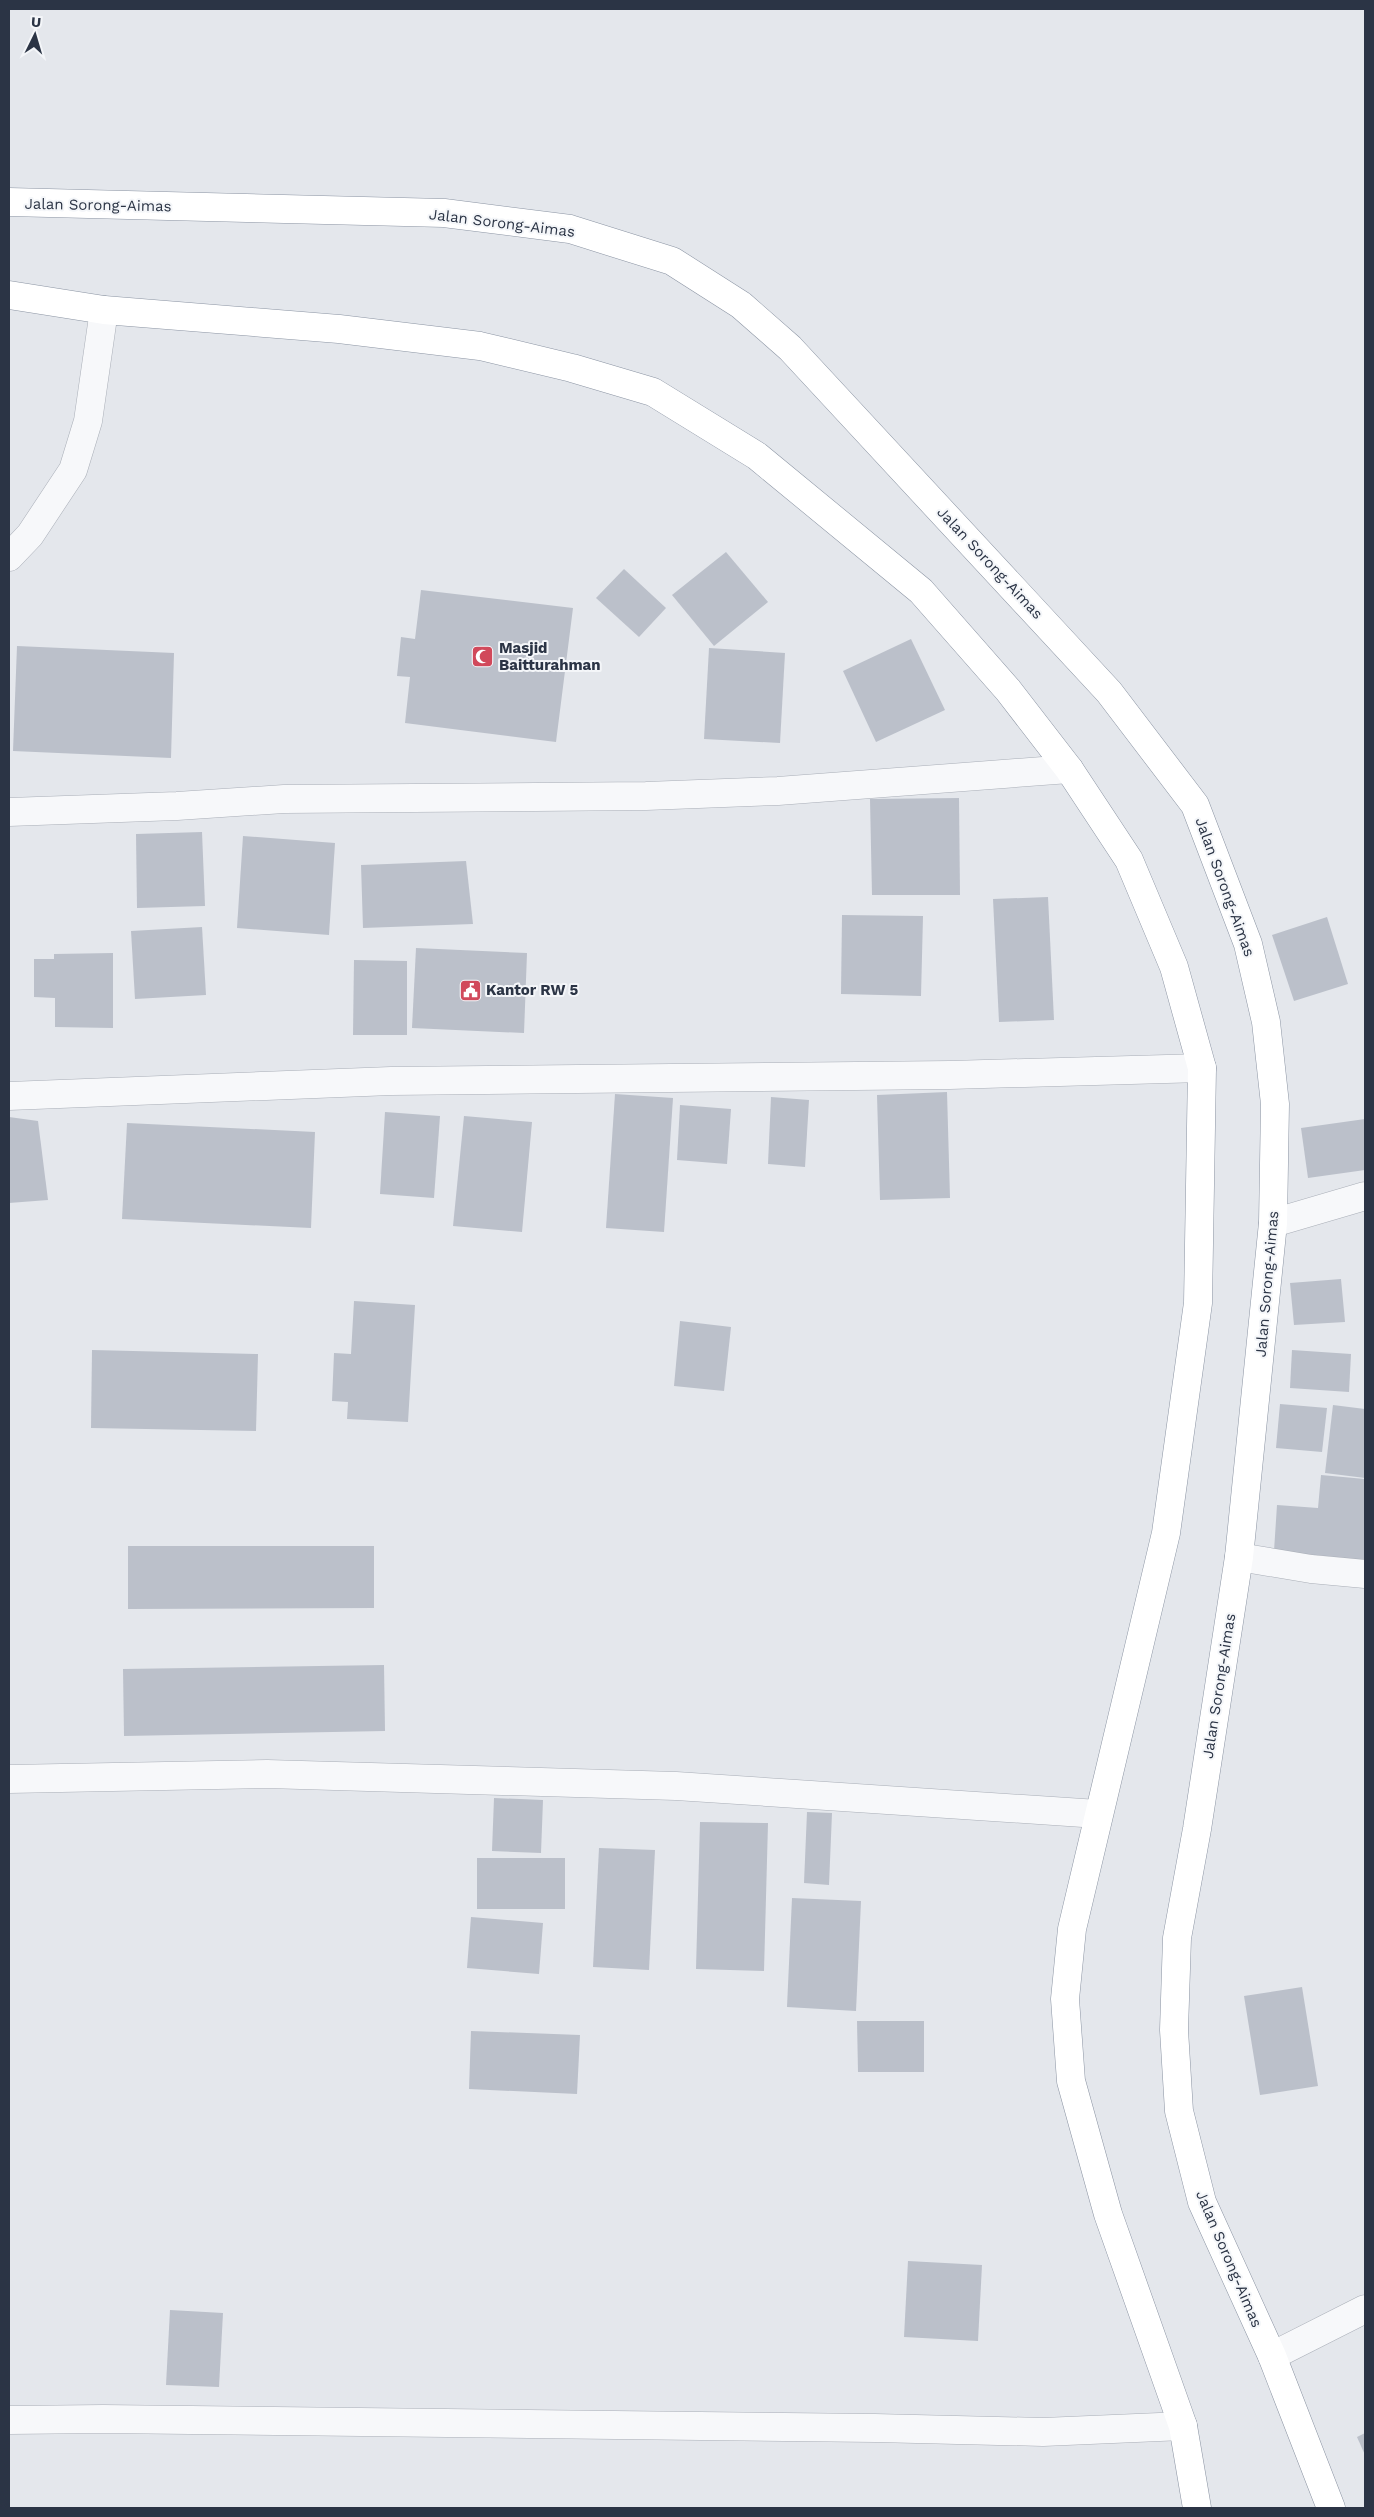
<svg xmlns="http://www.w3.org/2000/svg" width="1374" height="2517" viewBox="0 0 1374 2517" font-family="'Work Sans',sans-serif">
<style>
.building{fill:#bbc0ca}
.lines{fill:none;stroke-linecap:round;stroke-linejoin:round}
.minor-casing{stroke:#a9aeb7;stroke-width:29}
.highway-casing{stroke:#8b94a3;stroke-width:29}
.minor{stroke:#f7f8fa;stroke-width:28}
.highway{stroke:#fff;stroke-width:28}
.labels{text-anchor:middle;stroke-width:4;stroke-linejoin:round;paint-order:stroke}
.street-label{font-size:15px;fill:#2b3445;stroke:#f4f6f9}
.poi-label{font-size:15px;font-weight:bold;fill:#2b3445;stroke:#f4f6f9;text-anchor:start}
</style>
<rect width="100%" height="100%" fill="#e4e7ec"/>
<!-- building -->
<g class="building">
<path d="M726,552l42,50 -54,44 -42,-51z"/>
<path d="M624,569l42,39 -27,29 -43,-39z"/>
<path d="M421,590l152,18 -17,134 -151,-19 5,-46 -13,-1 4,-39 14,2z"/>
<path d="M911,639l34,71 -69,32 -33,-71z"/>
<path d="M17,646l157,7 -3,105 -158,-7z"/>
<path d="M709,648l76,5 -5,90 -76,-4z"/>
<path d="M959,798l1,97h-88l-2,-96z"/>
<path d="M202,832l3,74 -68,2 -1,-74z"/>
<path d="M243,836l92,7 -6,92 -92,-7z"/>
<path d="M466,861l7,63 -110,4 -2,-63z"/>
<path d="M1048,897l6,123 -55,2 -6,-123z"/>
<path d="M842,915l81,1 -2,80 -80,-2z"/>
<path d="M1327,917l21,67 -54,17 -22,-66z"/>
<path d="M202,927l4,68 -71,4 -4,-68z"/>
<path d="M416,948l111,5 -3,80 -112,-5z"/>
<path d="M113,953v75l-58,-1v-29l-21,-1v-38h20v-5z"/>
<path d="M354,960l53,1v74h-54z"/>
<path d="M947,1092l3,106 -70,2 -3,-105z"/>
<path d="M615,1094l58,4 -9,134 -58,-4z"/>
<path d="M771,1097l38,3 -4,67 -37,-3z"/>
<path d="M680,1105l51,4 -4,55 -50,-4z"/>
<path d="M385,1112l55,4 -6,82 -54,-4z"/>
<path d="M464,1116l68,6 -10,110 -69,-6z"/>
<path d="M9,1117l29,4 10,79 -39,3z"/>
<path d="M1365,1119v51l-57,8 -7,-50z"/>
<path d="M127,1123l188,9 -4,96 -189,-9z"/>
<path d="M1341,1279l4,43 -51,3 -4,-42z"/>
<path d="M354,1301l61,4 -7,117 -61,-3 1,-17 -16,-1 2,-48 17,1z"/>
<path d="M680,1321l51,6 -7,64 -50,-5z"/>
<path d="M92,1350l166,4 -2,77 -165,-3z"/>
<path d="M1292,1350l59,4 -2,38 -59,-4z"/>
<path d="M1280,1404l47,4 -5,44 -46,-4z"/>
<path d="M1333,1405l32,4v69l-40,-5z"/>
<path d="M1321,1475l44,4v81l-91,-9 3,-46 41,3z"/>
<path d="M128,1546h246v62l-246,1z"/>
<path d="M384,1665l1,66 -261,5 -1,-67z"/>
<path d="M494,1798l49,2 -2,53 -49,-2z"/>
<path d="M807,1812l25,1 -3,72 -25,-2z"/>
<path d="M700,1822l68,1 -4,148 -68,-2z"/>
<path d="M599,1848l56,2 -6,120 -56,-3z"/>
<rect x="477" y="1858" width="88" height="51"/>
<path d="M792,1898l69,3 -5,110 -69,-4z"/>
<path d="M471,1917l72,6 -4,51 -72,-6z"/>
<path d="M1302,1987l16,99 -58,9 -16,-99z"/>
<path d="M857,2021h67v51h-66z"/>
<path d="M471,2031l109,4 -3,59 -108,-5z"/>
<path d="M908,2261l74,4 -4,76 -74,-4z"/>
<path d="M170,2310l53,3 -4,74 -53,-2z"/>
<path d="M1365,2433v22l-8,-18z"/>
</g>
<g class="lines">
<defs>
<g id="minor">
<path d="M9,557l21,-22 43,-65 15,-49 16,-111"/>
<path d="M9,812l168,-6 107,-7 362,-3 132,-5 291,-22"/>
<path d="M9,1096l382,-15 559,-6 252,-7"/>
<path d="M1273,1223l92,-27"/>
<path d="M1239,1557l72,12 54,5"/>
<path d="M9,1779l258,-5 409,12 422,28"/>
<path d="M1272,2356l93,-47"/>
<path d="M9,2420l94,-1 772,9 168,4 140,-6"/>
</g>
<g id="highway">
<path d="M9,202l435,11 126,16 102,32 69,44 49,43 319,344 86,113 53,139 18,78 9,82 -2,119 -34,334 -42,272 -20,109 -3,92 5,81 23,91 70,154 59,152"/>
<path d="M9,295l95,15 235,19 141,17 92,22 81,24 104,64 164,135 87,99 61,79 60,91 45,107 28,101 -4,235 -32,230 -94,396 -7,70 6,82 37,133 75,212 14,82"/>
</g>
</defs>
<!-- minor casing -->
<use href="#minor" class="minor-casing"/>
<!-- highway casing -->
<use href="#highway" class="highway-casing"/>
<!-- minor -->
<use href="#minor" class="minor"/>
<!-- highway -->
<use href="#highway" class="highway"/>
</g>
<!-- icons -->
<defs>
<symbol id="mosque-square" viewBox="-11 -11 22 22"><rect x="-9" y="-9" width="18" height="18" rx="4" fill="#d1495b" stroke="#f4f6f9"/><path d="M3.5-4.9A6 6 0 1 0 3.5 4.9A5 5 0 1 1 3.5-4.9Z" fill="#fff"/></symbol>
<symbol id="civic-square" viewBox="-11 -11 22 22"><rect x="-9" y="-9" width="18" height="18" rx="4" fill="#d1495b" stroke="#f4f6f9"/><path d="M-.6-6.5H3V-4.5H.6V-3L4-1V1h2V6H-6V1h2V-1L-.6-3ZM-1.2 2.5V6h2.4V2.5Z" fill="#fff"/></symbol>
</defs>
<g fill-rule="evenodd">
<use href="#mosque-square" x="470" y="644" width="25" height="25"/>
<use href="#civic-square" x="458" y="978" width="25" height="25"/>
</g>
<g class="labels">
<!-- street labels -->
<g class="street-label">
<text transform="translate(98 205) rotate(1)" y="5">Jalan Sorong-Aimas</text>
<text transform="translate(502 223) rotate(7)" y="5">Jalan Sorong-Aimas</text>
<text transform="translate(990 563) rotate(47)" y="5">Jalan Sorong-Aimas</text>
<text transform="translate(1225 887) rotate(70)" y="5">Jalan Sorong-Aimas</text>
<text transform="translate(1267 1284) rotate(-85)" y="5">Jalan Sorong-Aimas</text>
<text transform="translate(1219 1686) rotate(-81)" y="5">Jalan Sorong-Aimas</text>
<text transform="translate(1229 2259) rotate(67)" y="5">Jalan Sorong-Aimas</text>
</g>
<!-- poi labels -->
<g class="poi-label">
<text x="499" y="653">Masjid<tspan x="499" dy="17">Baitturahman</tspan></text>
<text x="486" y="995">Kantor RW 5</text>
</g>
</g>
<!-- border -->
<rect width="1374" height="2517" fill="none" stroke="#2b3445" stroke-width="20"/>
<!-- north arrow -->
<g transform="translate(35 35) rotate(5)" stroke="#f4f6f9" stroke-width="4" paint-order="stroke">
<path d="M0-4L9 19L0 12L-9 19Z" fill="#2b3445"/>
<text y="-8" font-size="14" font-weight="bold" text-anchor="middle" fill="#2b3445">U</text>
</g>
</svg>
